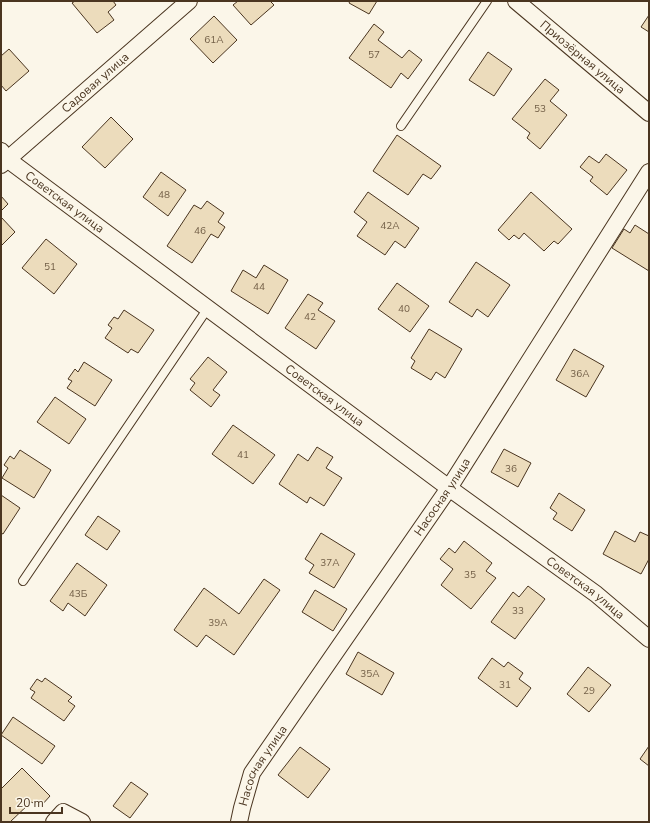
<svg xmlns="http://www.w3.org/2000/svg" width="650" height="823" viewBox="0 0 650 823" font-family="'Nunito Sans',sans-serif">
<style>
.building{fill:#ecdcbc;stroke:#4a3520}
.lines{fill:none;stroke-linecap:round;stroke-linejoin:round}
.service-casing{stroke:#4a3520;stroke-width:10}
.minor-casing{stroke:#4a3520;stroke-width:18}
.service{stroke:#fbf6e9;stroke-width:8}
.minor{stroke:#fbf6e9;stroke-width:16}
.labels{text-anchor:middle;stroke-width:3;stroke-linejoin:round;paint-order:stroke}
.number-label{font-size:10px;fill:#725f47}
.street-label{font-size:12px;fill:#4a3520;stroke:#fbf6e9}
</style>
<rect width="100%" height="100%" fill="#fbf6e9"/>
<!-- building -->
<g class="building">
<path d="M75,1h38l3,4 -8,7 6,8 -17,13 -25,-30z"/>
<path d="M238,1h32l4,4 -23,20 -18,-20z"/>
<path d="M350,1h27l-8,13 -20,-11z"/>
<path d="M649,15v17l-8,-5z"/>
<path d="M214,16l23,24 -24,23 -23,-24z"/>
<path d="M374,24l10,8 -6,8 24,18 7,-8 13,10 -14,19 -7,-6 -10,15 -42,-30z"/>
<path d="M9,49l20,22 -23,20 -5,-6v-29z"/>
<path d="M488,52l24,17 -18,27 -25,-16z"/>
<path d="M545,79l14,11 -9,11 17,14 -27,34 -13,-11 3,-5 -18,-14z"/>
<path d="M111,117l22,22 -28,29 -23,-21z"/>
<path d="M397,135l44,31 -10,13 -8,-5 -15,21 -35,-24z"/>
<path d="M606,154l21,16 -20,25 -17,-14 3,-4 -13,-10 9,-11 10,7z"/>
<path d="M161,172l25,18 -18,26 -25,-19z"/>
<path d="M368,192l51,36 -14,20 -10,-7 -10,14 -28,-19 10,-14 -13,-10z"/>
<path d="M531,192l41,37 -14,15 -4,-3 -10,10 -20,-18 -5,6 -5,-4 -5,5 -11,-10z"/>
<path d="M1,196l7,8 -7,7z"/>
<path d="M207,201l17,12 -6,9 7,5 -7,11 -7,-4 -19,29 -25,-17 27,-41 7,4z"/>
<path d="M1,217l14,15 -14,14z"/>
<path d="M635,225l14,9v37l-37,-23 12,-19 6,4z"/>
<path d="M46,239l31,25 -23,30 -32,-26z"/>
<path d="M476,262l34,23 -22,32 -11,-8 -5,8 -23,-15z"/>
<path d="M264,265l24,15 -20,34 -37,-23 12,-21 13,8z"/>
<path d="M397,283l32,23 -19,26 -32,-23z"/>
<path d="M308,294l15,9 -5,7 17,11 -19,28 -31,-21z"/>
<path d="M124,310l30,20 -16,23 -7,-4 -3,4 -23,-15 7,-10 -4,-3 6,-8 4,2z"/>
<path d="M429,329l33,20 -17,29 -9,-6 -5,8 -20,-12 4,-7 -4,-3z"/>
<path d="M574,349l30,17 -18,31 -30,-17z"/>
<path d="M208,357l19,15 -14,18 7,5 -9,12 -21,-17 5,-7 -5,-4z"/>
<path d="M84,362l28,18 -17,26 -28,-18 5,-7 -4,-2 7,-10 3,3z"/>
<path d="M55,397l31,22 -17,25 -32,-22z"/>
<path d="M233,425l42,30 -22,29 -41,-30z"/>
<path d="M317,447l16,10 -7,11 16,10 -18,28 -14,-9 -3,6 -28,-19 19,-30 10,7z"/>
<path d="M504,449l27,14 -13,24 -27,-15z"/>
<path d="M20,450l31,20 -17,28 -32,-20 6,-10 -4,-3 6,-9 4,3z"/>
<path d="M559,493l26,17 -13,21 -19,-12 4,-6 -7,-5z"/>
<path d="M1,495l19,13 -17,26 -2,-1z"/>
<path d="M98,516l22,15 -13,19 -22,-15z"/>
<path d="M615,531l20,11 5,-10 9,4v23l-8,15 -38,-20z"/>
<path d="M321,533l34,21 -21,34 -25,-15 5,-8 -9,-6z"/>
<path d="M464,541l28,22 -6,8 10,7 -25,31 -30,-24 12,-16 -13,-10 9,-11 6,5z"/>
<path d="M77,563l30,22 -22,31 -17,-13 -5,8 -13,-10z"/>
<path d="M264,579l16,11 -46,65 -28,-20 -9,12 -23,-17 30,-42 35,26z"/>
<path d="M528,586l17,13 -30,40 -24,-17 22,-30 6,5z"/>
<path d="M315,590l32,19 -14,22 -31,-19z"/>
<path d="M358,652l36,21 -12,22 -36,-21z"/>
<path d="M492,658l12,9 4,-5 15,11 -4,6 12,9 -14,19 -39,-29z"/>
<path d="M588,667l23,18 -22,27 -22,-18z"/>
<path d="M45,678l27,19 -4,4 7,5 -11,15 -33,-23 4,-6 -5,-3 7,-10 5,3z"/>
<path d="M13,717l42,29 -13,18 -41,-29z"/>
<path d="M649,746v20l-9,-7z"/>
<path d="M300,747l30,22 -22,29 -30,-23z"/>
<path d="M22,768l28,28 -9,10 -10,-4 -21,20h-9v-33z"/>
<path d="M131,782l17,12 -18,24 -17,-12z"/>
</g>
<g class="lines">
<defs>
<g id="service">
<path d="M401,126l86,-125"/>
<path d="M23,581l185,-273"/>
</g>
<g id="minor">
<path id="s1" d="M516,1l133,112"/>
<path id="s2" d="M1,151l6,8 442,329 147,106 53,45"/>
<path id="s3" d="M1,165l188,-164"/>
<path d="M54,822l9,-10 19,10"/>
<path id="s4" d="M239,822l3,-14 10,-35 197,-285 200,-316"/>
</g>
</defs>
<!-- service casing -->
<use href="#service" class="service-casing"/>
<!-- minor casing -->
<use href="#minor" class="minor-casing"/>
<!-- service -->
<use href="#service" class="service"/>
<!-- minor -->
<use href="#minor" class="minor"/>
</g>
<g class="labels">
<!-- number labels -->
<g class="number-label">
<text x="214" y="43">61А</text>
<text x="374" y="58">57</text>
<text x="540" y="112">53</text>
<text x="164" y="198">48</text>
<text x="390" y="229">42А</text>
<text x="200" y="234">46</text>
<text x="50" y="270">51</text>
<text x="259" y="290">44</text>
<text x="404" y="312">40</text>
<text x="310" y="320">42</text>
<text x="580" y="377">36А</text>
<text x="243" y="458">41</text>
<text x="511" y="472">36</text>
<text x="330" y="566">37А</text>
<text x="470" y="578">35</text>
<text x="78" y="597">43Б</text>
<text x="518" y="614">33</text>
<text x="218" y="626">39А</text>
<text x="370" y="677">35А</text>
<text x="505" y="688">31</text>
<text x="589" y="694">29</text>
</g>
<!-- street labels -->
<g class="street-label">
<text dy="4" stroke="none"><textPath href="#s1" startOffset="87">Приозёрная улица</textPath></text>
<text dy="4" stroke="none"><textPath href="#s3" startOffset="125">Садовая улица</textPath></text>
<text dy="4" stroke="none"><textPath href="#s2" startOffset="82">Советская улица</textPath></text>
<text dy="4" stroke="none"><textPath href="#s2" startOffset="406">Советская улица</textPath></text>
<text dy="4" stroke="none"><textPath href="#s4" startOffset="386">Насосная улица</textPath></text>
<text dy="4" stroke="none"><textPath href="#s2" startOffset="730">Советская улица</textPath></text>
<text dy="4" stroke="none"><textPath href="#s4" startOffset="62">Насосная улица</textPath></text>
</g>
</g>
<!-- border -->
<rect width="650" height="823" fill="none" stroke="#4a3520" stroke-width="4"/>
<!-- scale -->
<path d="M10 807v6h52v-6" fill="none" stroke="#4a3520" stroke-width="2"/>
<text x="16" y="807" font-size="12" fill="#4a3520" stroke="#fbf6e9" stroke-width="3" paint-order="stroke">20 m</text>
</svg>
